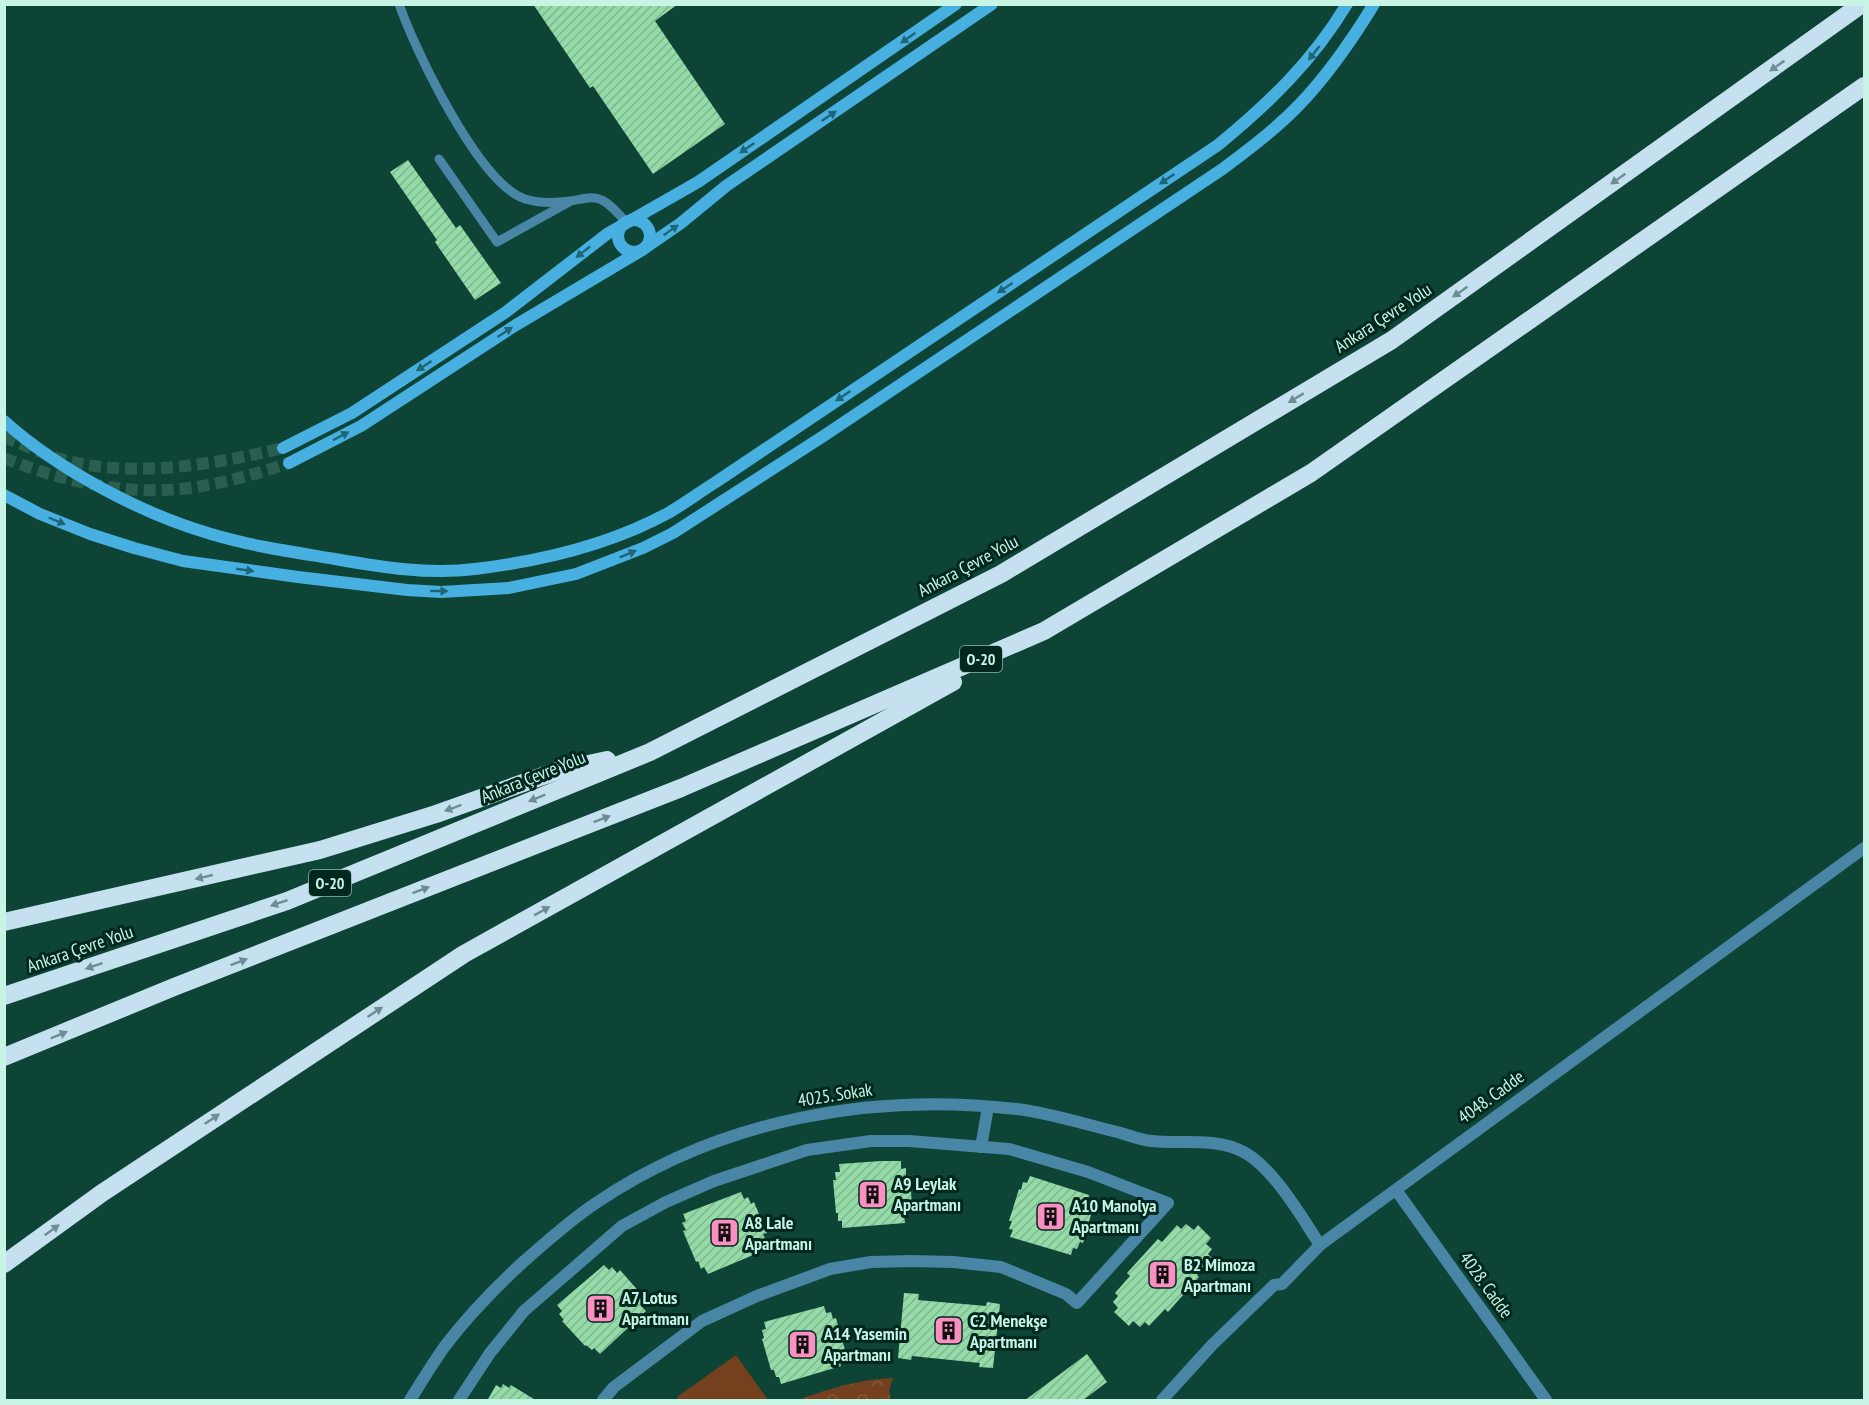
<svg xmlns="http://www.w3.org/2000/svg" width="1869" height="1405" viewBox="0 0 1869 1405" font-family="'PT Sans Narrow',sans-serif">
<style>
.forest{fill:url(#forest-crowns)}
.pitch{fill:#74401d}
.building{fill:url(#building-hatch)}
.lines{fill:none;stroke-linecap:round;stroke-linejoin:round}
.secondary-tunnel{stroke:#295e50;stroke-width:12;stroke-dasharray:12 6;stroke-linecap:butt}
.lane{stroke:#4986a5;stroke-width:9}
.street{stroke:#4986a5;stroke-width:12}
.secondary{stroke:#47b0e1;stroke-width:12}
.highway{stroke:#c5e0ef;stroke-width:18}
.oneway{fill:#206576}
.oneway2{fill:#6c8d91}
.labels{text-anchor:middle;stroke-width:6;stroke-linejoin:round;paint-order:stroke}
.shield{fill:#00281e;stroke:#8cb7a9;stroke-width:1.5}
.shield-label{font-size:16px;font-weight:bold;fill:#c8f4e5}
.street-label{font-size:18px;fill:#c8f4e5;stroke:#00281e}
.poi-label{font-size:18px;font-weight:bold;fill:#c8f4e5;stroke:#00281e;text-anchor:start}
</style>
<defs>
<pattern id="forest-crowns" width="20" height="18" patternUnits="userSpaceOnUse" patternTransform="scale(1.5)"><rect width="20" height="18" fill="#74401d"/><path d="M2 6a3 3 0 1 1 6 0M12 15a3 3 0 1 1 6 0" fill="none" stroke="#865c3e"/></pattern>
<pattern id="building-hatch" width="6" height="6" patternUnits="userSpaceOnUse" patternTransform="scale(1.5)"><rect width="6" height="6" fill="#95dba8"/><path d="M-1 1l2-2M0 6l6-6M5 7l2-2" fill="none" stroke="#7fb68f"/></pattern>
</defs>
<rect width="100%" height="100%" fill="#0d4436"/>
<!-- forest -->
<path class="forest" d="M893,1378l-4,12 2,10h-93c30,-11 62,-21 95,-22z"/>
<!-- pitch -->
<path class="pitch" d="M736,1355l32,45h-89l-2,-3z"/>
<!-- building -->
<g class="building">
<path d="M533,4h145l-23,17 70,103 -72,50 -60,-88 -3,2z"/>
<path d="M408,160l48,68 4,-3 41,58 -26,17 -40,-58 2,-2 -47,-68z"/>
<path d="M881,1161h20v8l5,-1v8l4,-1 2,33h-4l1,8h-5l1,7 -63,5v-7h-4v-8h-2l-3,-33h3l-1,-8h5l-1,-8z"/>
<path d="M1030,1176l59,19 -2,7 4,1 -2,7 3,1 -9,32 -3,-1 -3,7 -4,-1 -2,7 -61,-18 3,-7 -4,-1 3,-8h-3l10,-32 2,1 2,-8 4,1z"/>
<path d="M741,1192l3,7 4,-2 3,7 3,-2 13,31 -4,1 3,7 -4,2 3,7 -57,24 -4,-7 -3,2 -3,-8 -2,1 -13,-31 3,-1 -4,-7 4,-2 -3,-7z"/>
<path d="M1186,1224l8,6 4,-5 13,13 -5,6 6,5 -4,5 4,4 -15,17 2,2 -31,35 -3,-3 -16,17 -4,-4 -5,5 -7,-6 -4,5 -15,-14 4,-4 -5,-6 5,-6 -3,-3 15,-17 -3,-3 31,-34 4,3 15,-17 4,4z"/>
<path d="M604,1265l5,5 3,-3 5,6 3,-3 22,25 -3,2 5,6 -3,3 5,5 -46,43 -6,-6 -2,2 -6,-5 -1,1 -23,-25 2,-1 -5,-6 3,-3 -5,-6z"/>
<path d="M904,1293l15,1 -1,6 68,6 1,-4 13,2 -7,64 -14,-1 1,-4 -68,-7 -1,4 -13,-2z"/>
<path d="M824,1306l2,7 5,-1 2,7 3,-1 9,32 -3,1 1,7 -4,1 2,7 -60,18 -2,-7h-3l-2,-7h-3l-9,-31 2,-1 -2,-8 4,-1 -2,-7z"/>
<path d="M1087,1354l20,28 -25,19h-58z"/>
<path d="M503,1384l6,4 2,-3 26,16h-50l9,-16 5,3z"/>
</g>
<g class="lines">
<!-- secondary-tunnel -->
<g class="secondary-tunnel">
<path d="M4,437c27,11 55,24 83,28 66,10 133,-2 196,-17"/>
<path d="M4,458c54,22 118,37 177,31 37,-4 72,-14 108,-26"/>
</g>
<!-- lane -->
<g class="lane">
<path d="M399,4c16,46 80,180 126,195 13,4 31,4 45,2 11,-1 21,-6 32,-1 9,5 17,14 24,22"/>
<path d="M439,159l58,83 72,-40"/>
</g>
<!-- street -->
<g class="street">
<path d="M981,1147l7,-40"/>
<path d="M1396,1190l150,210"/>
<path d="M410,1400c11,-17 22,-36 35,-54 22,-29 49,-57 76,-82 24,-21 49,-44 75,-61 123,-83 274,-111 420,-94 35,4 71,16 105,24 10,3 20,7 31,8 27,3 59,-3 85,8 33,12 64,67 83,96"/>
<path d="M459,1400l31,-47 34,-42 98,-85 44,-24 48,-21 93,-31 64,-9h38l100,8 79,23 80,31 -91,100 -11,-9 -65,-27 -48,-5 -42,-1 -40,1 -41,7 -73,27 -55,25 -88,66 -11,13"/>
<path d="M1162,1400l50,-55 62,-60 8,-1 38,-39 544,-397"/>
</g>
<!-- secondary -->
<g class="secondary">
<circle cx="634" cy="236" r="16"/>
<path d="M4,421c53,48 138,93 207,113 40,12 82,18 124,25 46,8 93,16 140,10 67,-8 135,-24 195,-57 15,-9 30,-20 46,-30l502,-337c51,-42 94,-83 129,-141"/>
<path d="M283,448l69,-35 154,-101 101,-78 91,-52 258,-178"/>
<path d="M289,463l72,-37 155,-101 126,-75 39,-27 45,-37 266,-182"/>
<path d="M4,495l36,19 50,20 44,14 49,13 115,16 109,13 34,2 68,-4 67,-14 67,-26 30,-15 149,-96 402,-269c26,-20 52,-39 75,-63 29,-30 53,-65 75,-101"/>
</g>
<!-- highway -->
<g class="highway">
<path d="M4,922l316,-72 116,-36 121,-43 50,-11"/>
<path d="M4,996l283,-95 363,-149 351,-178 391,-234 470,-336"/>
<path d="M4,1057l170,-70 507,-199 363,-157 267,-158 553,-387"/>
<path d="M4,1264l98,-71 362,-239 489,-272"/>
</g>
</g>
<!-- one-way arrows -->
<defs><path id="oneway-solid" d="M-6-.8H1V-3.2L6.5 0L1 3.2V.8H-6Z" transform="scale(1.5)"/></defs>
<g class="oneway">
<use href="#oneway-solid" transform="translate(908 38) rotate(145)"/>
<use href="#oneway-solid" transform="translate(1314 53) rotate(128)"/>
<use href="#oneway-solid" transform="translate(829 116) rotate(-34)"/>
<use href="#oneway-solid" transform="translate(747 148) rotate(146)"/>
<use href="#oneway-solid" transform="translate(1167 179) rotate(146)"/>
<use href="#oneway-solid" transform="translate(671 230) rotate(-35)"/>
<use href="#oneway-solid" transform="translate(583 252) rotate(142)"/>
<use href="#oneway-solid" transform="translate(1005 288) rotate(147)"/>
<use href="#oneway-solid" transform="translate(505 332) rotate(-33)"/>
<use href="#oneway-solid" transform="translate(424 366) rotate(147)"/>
<use href="#oneway-solid" transform="translate(843 396) rotate(146)"/>
<use href="#oneway-solid" transform="translate(341 436) rotate(-28)"/>
<use href="#oneway-solid" transform="translate(57 521) rotate(23)"/>
<use href="#oneway-solid" transform="translate(628 554) rotate(-22)"/>
<use href="#oneway-solid" transform="translate(245 570) rotate(8)"/>
<use href="#oneway-solid" transform="translate(439 591)"/>
</g>
<g class="oneway2">
<use href="#oneway-solid" transform="translate(1777 66) rotate(145)"/>
<use href="#oneway-solid" transform="translate(1618 179) rotate(145)"/>
<use href="#oneway-solid" transform="translate(1460 292) rotate(145)"/>
<use href="#oneway-solid" transform="translate(1296 398) rotate(149)"/>
<use href="#oneway-solid" transform="translate(537 798) rotate(158)"/>
<use href="#oneway-solid" transform="translate(453 808) rotate(160)"/>
<use href="#oneway-solid" transform="translate(602 819) rotate(-21)"/>
<use href="#oneway-solid" transform="translate(204 877) rotate(167)"/>
<use href="#oneway-solid" transform="translate(421 890) rotate(-21)"/>
<use href="#oneway-solid" transform="translate(279 903) rotate(161)"/>
<use href="#oneway-solid" transform="translate(542 911) rotate(-29)"/>
<use href="#oneway-solid" transform="translate(239 962) rotate(-21)"/>
<use href="#oneway-solid" transform="translate(94 966) rotate(161)"/>
<use href="#oneway-solid" transform="translate(375 1012) rotate(-33)"/>
<use href="#oneway-solid" transform="translate(59 1035) rotate(-22)"/>
<use href="#oneway-solid" transform="translate(212 1119) rotate(-34)"/>
<use href="#oneway-solid" transform="translate(52 1230) rotate(-36)"/>
</g>
<!-- icons -->
<defs>
<symbol id="building-square" viewBox="-11 -11 22 22"><rect x="-9" y="-9" width="18" height="18" rx="4" fill="#fc8fc1" stroke="#00281e"/><path d="M-4-6H4V6H1V3H-1V6H-4ZM-2.5-4.3h1.7v1.8h-1.7ZM.8-4.3h1.7v1.8H.8ZM-2.5-1h1.7V.8h-1.7ZM.8-1h1.7V.8H.8Z" fill="#111"/></symbol>
</defs>
<g fill-rule="evenodd">
<use href="#building-square" x="856" y="1178" width="33" height="33"/>
<use href="#building-square" x="1034" y="1200" width="33" height="33"/>
<use href="#building-square" x="708" y="1216" width="33" height="33"/>
<use href="#building-square" x="1146" y="1258" width="33" height="33"/>
<use href="#building-square" x="584" y="1292" width="33" height="33"/>
<use href="#building-square" x="932" y="1314" width="33" height="33"/>
<use href="#building-square" x="786" y="1328" width="33" height="33"/>
</g>
<g class="labels">
<!-- shield labels -->
<g class="shield">
<rect x="960" y="646" width="42" height="26" rx="4.5"/>
<rect x="309" y="870" width="42" height="26" rx="4.5"/>
</g>
<g class="shield-label">
<text x="981" y="665">O-20</text>
<text x="330" y="889">O-20</text>
</g>
<!-- street labels -->
<g class="street-label">
<text transform="translate(1383 318) rotate(-33)" y="6">Ankara Çevre Yolu</text>
<text transform="translate(968 566) rotate(-28)" y="6">Ankara Çevre Yolu</text>
<text transform="translate(533 777) rotate(-22)" y="6">Ankara Çevre Yolu</text>
<text transform="translate(80 949) rotate(-19)" y="6">Ankara Çevre Yolu</text>
<text transform="translate(835 1095) rotate(-9)" y="6">4025. Sokak</text>
<text transform="translate(1491 1097) rotate(-36)" y="6">4048. Cadde</text>
<text transform="translate(1486 1285) rotate(54)" y="6">4028. Cadde</text>
</g>
<!-- poi labels -->
<g class="poi-label">
<text x="894" y="1190">A9 Leylak<tspan x="894" dy="21">Apartmanı</tspan></text>
<text x="1072" y="1212">A10 Manolya<tspan x="1072" dy="21">Apartmanı</tspan></text>
<text x="745" y="1229">A8 Lale<tspan x="745" dy="21">Apartmanı</tspan></text>
<text x="1184" y="1271">B2 Mimoza<tspan x="1184" dy="21">Apartmanı</tspan></text>
<text x="622" y="1304">A7 Lotus<tspan x="622" dy="21">Apartmanı</tspan></text>
<text x="970" y="1327">C2 Menekşe<tspan x="970" dy="21">Apartmanı</tspan></text>
<text x="824" y="1340">A14 Yasemin<tspan x="824" dy="21">Apartmanı</tspan></text>
</g>
</g>
<!-- border -->
<rect width="1869" height="1405" fill="none" stroke="#c8f4e5" stroke-width="12"/>
</svg>
